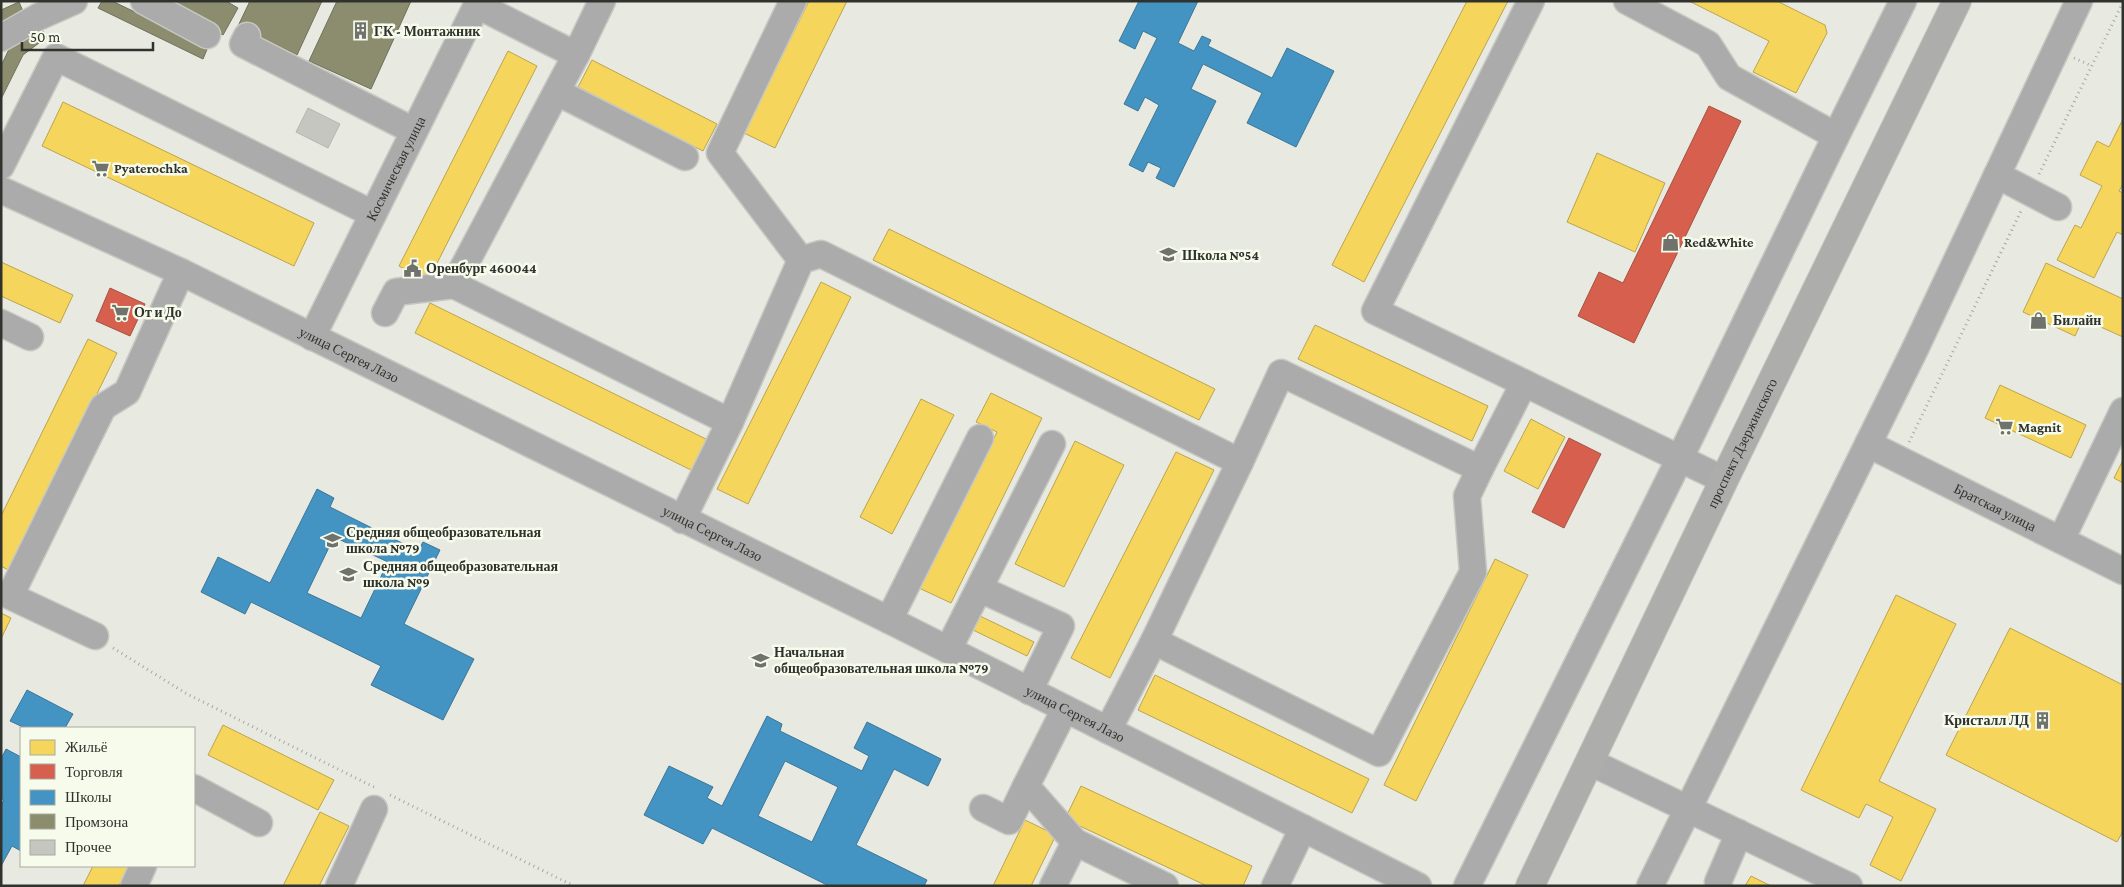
<svg xmlns="http://www.w3.org/2000/svg" width="2124" height="887" viewBox="0 0 2124 887" font-family="'Crimson Pro',serif">
<style>
.homes{fill:#f6d55c;stroke:#bba44e}
.shops{fill:#d6604d;stroke:#a45243}
.schools{fill:#4393c3;stroke:#3d7696;fill-rule:evenodd}
.industry{fill:#8c8c6e;stroke:#70715a}
.building{fill:#c5c6c0;stroke:#b5b6b0}
.lines{fill:none;stroke-linecap:round;stroke-linejoin:round}
.minor-casing{stroke:#c6c8c2;stroke-width:29}
.major-casing{stroke:#c6c8c2;stroke-width:30}
.path{stroke:#a7a7a5;stroke-width:3;stroke-dasharray:1 4;stroke-linecap:butt}
.minor{stroke:#acabab;stroke-width:26}
.major{stroke:#adaeab;stroke-width:28}
.labels{text-anchor:middle;stroke-width:5;stroke-linejoin:round;paint-order:stroke}
.poi-label{font-size:14px;font-weight:bold;fill:#30322d;stroke:#f6fbec;text-anchor:start}
.street-label{font-size:14px;fill:#30322d;stroke:#f6fbec}
</style>
<rect width="100%" height="100%" fill="#e8eae2"/>
<!-- homes -->
<g class="homes">
<path d="M809,1h38l-72,147 -31,-15z"/>
<path d="M1467,1h41l-144,281 -32,-17z"/>
<path d="M1689,1h88l48,24 2,8 -31,60 -43,-21 16,-31z"/>
<path d="M508,51l29,15 -109,215 -29,-15z"/>
<path d="M592,60l125,64 -14,27 -125,-64z"/>
<path d="M63,102l251,121 -20,43 -252,-120z"/>
<path d="M2123,119v65l-4,7 4,2v42l-6,-3 -23,46 -37,-18 18,-35 6,3 21,-42 -22,-11 17,-34 12,6z"/>
<path d="M1597,153l68,30 -30,69 -68,-30z"/>
<path d="M889,229l326,160 -16,31 -326,-160z"/>
<path d="M1,262l72,33 -13,28 -59,-27z"/>
<path d="M2046,263l77,36v38l-40,-18 -8,17 -52,-24z"/>
<path d="M821,282l30,15 -103,207 -31,-15z"/>
<path d="M430,303l280,138 -15,31 -280,-139z"/>
<path d="M1315,325l173,81 -16,35 -174,-82z"/>
<path d="M88,339l29,14 -107,218 -9,-5v-50z"/>
<path d="M2000,385l86,40 -15,33 -86,-40z"/>
<path d="M991,393l51,25 -91,185 -32,-15 78,-156 -21,-10z"/>
<path d="M921,399l33,16 -62,119 -32,-17z"/>
<path d="M1531,419l34,18 -27,52 -34,-18z"/>
<path d="M1075,441l49,24 -60,122 -49,-23z"/>
<path d="M1176,452l38,18 -104,208 -39,-20z"/>
<path d="M2123,460v23l-9,-5z"/>
<path d="M1495,559l33,16 -112,226 -32,-16z"/>
<path d="M1896,595l60,29 -77,157 57,28 -35,72 -31,-16 23,-48 -27,-13 -7,14 -58,-28z"/>
<path d="M1,613l10,5 -10,21z"/>
<path d="M980,616l54,26 -7,14 -54,-26z"/>
<path d="M2010,628l113,57v146l-6,11 -171,-87z"/>
<path d="M1155,675l214,104 -17,34 -214,-103z"/>
<path d="M223,725l111,55 -16,30 -110,-55z"/>
<path d="M1081,786l171,80 -9,20h-36l-142,-67z"/>
<path d="M320,812l29,14 -30,60h-36z"/>
<path d="M1025,820l31,15 -25,51h-38z"/>
<path d="M93,866h36l-10,20h-36z"/>
<path d="M1751,876l20,10h-26z"/>
</g>
<!-- shops -->
<g class="shops">
<path d="M1709,106l32,15 -107,222 -56,-27 21,-44 24,11z"/>
<path d="M110,288l35,16 -15,32 -34,-15z"/>
<path d="M1569,438l32,16 -37,74 -32,-16z"/>
</g>
<!-- schools -->
<g class="schools">
<path d="M1139,1h59l-20,42 16,8 8,-15 9,4 -3,6 64,32 15,-30 47,23 -38,76 -49,-24 15,-30 -59,-29 -12,25 25,12 -42,86 -18,-9 5,-10 -13,-6 -5,10 -14,-7 30,-60 -14,-8 -7,14 -14,-7 33,-66 -14,-7 -8,18 -16,-8z"/>
<path d="M317,489l17,9 -4,9 88,44 5,-9 17,8 -36,74 70,35 -31,61 -72,-35 10,-19 -130,-64 -6,12 -44,-22 17,-35 52,26zM334,537l54,25 -27,56 -54,-25z"/>
<path d="M27,690l46,24 -8,14h-40l-15,-7z"/>
<path d="M767,716l15,8 -2,7 82,40 7,-15 -15,-8 13,-26 74,37 -13,27 -34,-17 -38,76 71,35 -3,6h-95l-117,-58 -9,16 -59,-29 25,-49 44,21 -6,11 15,8zM785,761l53,26 -26,55 -54,-26z"/>
<path d="M6,749l15,8v94l-9,-5 -11,20v-61l3,-5 -3,-2v-39z"/>
</g>
<!-- industry -->
<g class="industry">
<path d="M102,1h10l96,46 -5,12 -105,-51z"/>
<path d="M160,1h66l12,7 -15,27z"/>
<path d="M250,1h72l-25,54 -59,-29z"/>
<path d="M337,1h74l-40,88 -62,-28z"/>
<path d="M19,2l6,14 -24,11v-17z"/>
<path d="M38,24l9,13 -24,18 -22,44v-33l11,-23z"/>
</g>
<!-- building -->
<path class="building" d="M308,108l32,16 -12,24 -32,-16z"/>
<g class="lines">
<defs>
<g id="minor">
<path d="M144,1l63,34"/>
<path d="M793,1l-73,152 81,107"/>
<path d="M1627,1l81,43 21,33 107,59"/>
<path d="M477,5l99,50 -122,230 276,137"/>
<path d="M247,36l-4,8 171,87"/>
<path d="M1,38l37,-21 36,-16"/>
<path d="M576,55l26,-54"/>
<path d="M557,92l128,65"/>
<path d="M1,166l55,-109 317,157"/>
<path d="M1997,175l61,32"/>
<path id="s1" d="M1,190l180,82 708,348 529,266"/>
<path d="M385,313l11,-21 58,-7"/>
<path d="M1,323l29,14"/>
<path id="s2" d="M312,337l167,-336"/>
<path d="M1524,383l-149,-72 156,-310"/>
<path id="s3" d="M1868,444l255,127"/>
<path d="M1240,462l41,-89 199,96 44,-86 200,97"/>
<path d="M682,520l48,-98 71,-162 20,-6 419,208 -86,179 -46,89"/>
<path d="M2061,540l62,-129"/>
<path d="M980,589l81,37 -32,65"/>
<path d="M889,620l91,-182"/>
<path d="M95,636l-85,-40 93,-189 24,-15 54,-120"/>
<path d="M1154,641l225,112 94,-181 -6,-76 13,-27"/>
<path d="M948,650l104,-206"/>
<path d="M1065,709l-39,77 49,56"/>
<path d="M1590,762l259,124"/>
<path d="M194,788l65,35"/>
<path d="M983,808l26,13 17,-35"/>
<path d="M134,886l9,-20"/>
<path d="M339,886l35,-77"/>
<path d="M1053,886l22,-44 90,44"/>
<path d="M1275,886l28,-58"/>
<path d="M1467,886l213,-428 156,-322 67,-135"/>
<path d="M1650,886l265,-537 164,-348"/>
<path d="M1719,886l-1,-4 21,-49"/>
</g>
<g id="major">
<path id="s4" d="M1530,886l194,-406 233,-479"/>
</g>
</defs>
<!-- minor casing -->
<use href="#minor" class="minor-casing"/>
<!-- major casing -->
<use href="#major" class="major-casing"/>
<!-- path -->
<g class="path">
<path d="M2074,58l18,8"/>
<path d="M2039,174l84,-172"/>
<path d="M1909,442l112,-231"/>
<path d="M113,648l74,46 187,93"/>
<path d="M390,795l184,91"/>
</g>
<!-- minor -->
<use href="#minor" class="minor"/>
<!-- major -->
<use href="#major" class="major"/>
</g>
<!-- icons -->
<defs>
<symbol id="building-bare" viewBox="-9 -9 18 18"><path d="M-4-6H4V6H1V3H-1V6H-4ZM-2.5-4.3h1.7v1.8h-1.7ZM.8-4.3h1.7v1.8H.8ZM-2.5-1h1.7V.8h-1.7ZM.8-1h1.7V.8H.8Z" fill="#70726c" stroke="#f6fbec" stroke-width="2.5" paint-order="stroke"/></symbol>
<symbol id="supermarket-bare" viewBox="-9 -9 18 18"><path d="M-6-5.5h2.5l.6 2H6L4.5 2H-2.5L-4.4-4H-6ZM-1.5 3.2a1.3 1.3 0 1 0 .1 0ZM3 3.2a1.3 1.3 0 1 0 .1 0Z" fill="#70726c" stroke="#f6fbec" stroke-width="2.5" paint-order="stroke"/></symbol>
<symbol id="shop-bare" viewBox="-9 -9 18 18"><path d="M-5-2.5h2.3a2.7 3.5 0 0 1 5.4 0H5L5.5 6h-11ZM-1.5-2.5h3a1.5 2.3 0 0 0-3 0Z" fill="#70726c" stroke="#f6fbec" stroke-width="2.5" paint-order="stroke"/></symbol>
<symbol id="school-bare" viewBox="-9 -9 18 18"><path d="M0-5L7-2L0 1L-7-2ZM-4 1L0 2.5L4 1V4Q0 6-4 4Z" fill="#70726c" stroke="#f6fbec" stroke-width="2.5" paint-order="stroke"/></symbol>
<symbol id="civic-bare" viewBox="-9 -9 18 18"><path d="M-.6-6.5H3V-4.5H.6V-3L4-1V1h2V6H-6V1h2V-1L-.6-3ZM-1.2 2.5V6h2.4V2.5Z" fill="#70726c" stroke="#f6fbec" stroke-width="2.5" paint-order="stroke"/></symbol>
</defs>
<g fill-rule="evenodd">
<use href="#building-bare" x="348" y="18" width="25" height="25"/>
<use href="#supermarket-bare" x="88" y="156" width="25" height="25"/>
<use href="#shop-bare" x="1658" y="230" width="25" height="25"/>
<use href="#school-bare" x="1156" y="242" width="25" height="25"/>
<use href="#civic-bare" x="400" y="256" width="25" height="25"/>
<use href="#supermarket-bare" x="108" y="300" width="25" height="25"/>
<use href="#shop-bare" x="2026" y="308" width="25" height="25"/>
<use href="#supermarket-bare" x="1992" y="414" width="25" height="25"/>
<use href="#school-bare" x="320" y="528" width="25" height="25"/>
<use href="#school-bare" x="336" y="562" width="25" height="25"/>
<use href="#school-bare" x="748" y="648" width="25" height="25"/>
<use href="#building-bare" x="2030" y="708" width="25" height="25"/>
</g>
<g class="labels">
<!-- poi labels -->
<g class="poi-label">
<text x="374" y="36">ГК - Монтажник</text>
<text x="114" y="173">Pyaterochka</text>
<text x="1684" y="247">Red&amp;White</text>
<text x="1182" y="260">Школа №54</text>
<text x="426" y="273">Оренбург 460044</text>
<text x="134" y="317">От и До</text>
<text x="2053" y="325">Билайн</text>
<text x="2018" y="432">Magnit</text>
<text x="346" y="537">Средняя общеобразовательная<tspan x="346" dy="16">школа №79</tspan></text>
<text x="363" y="571">Средняя общеобразовательная<tspan x="363" dy="16">школа №9</tspan></text>
<text x="774" y="657">Начальная<tspan x="774" dy="16">общеобразовательная школа №79</tspan></text>
<text x="2029" y="725" text-anchor="end">Кристалл ЛД</text>
</g>
<!-- street labels -->
<g class="street-label">
<text dy="5" stroke="none"><textPath href="#s2" startOffset="188">Космическая улица</textPath></text>
<text dy="5" stroke="none"><textPath href="#s1" startOffset="385">улица Сергея Лазо</textPath></text>
<text dy="5" stroke="none"><textPath href="#s4" startOffset="491">проспект Дзержинского</textPath></text>
<text dy="5" stroke="none"><textPath href="#s3" startOffset="142">Братская улица</textPath></text>
<text dy="5" stroke="none"><textPath href="#s1" startOffset="790">улица Сергея Лазо</textPath></text>
<text dy="5" stroke="none"><textPath href="#s1" startOffset="1195">улица Сергея Лазо</textPath></text>
</g>
</g>
<!-- border -->
<rect width="2124" height="887" fill="none" stroke="#30322d" stroke-width="5"/>
<!-- legend -->
<rect x="20" y="727" width="175" height="140" fill="#f6fbec" stroke="#a7aba0"/>
<rect x="30" y="740" width="25" height="15" fill="#f6d55c" stroke="#a7aba0"/>
<text x="65" y="752" font-size="15" fill="#30322d">Жильё</text>
<rect x="30" y="764" width="25" height="15" fill="#d6604d" stroke="#a7aba0"/>
<text x="65" y="777" font-size="15" fill="#30322d">Торговля</text>
<rect x="30" y="790" width="25" height="15" fill="#4393c3" stroke="#a7aba0"/>
<text x="65" y="802" font-size="15" fill="#30322d">Школы</text>
<rect x="30" y="814" width="25" height="15" fill="#8c8c6e" stroke="#a7aba0"/>
<text x="65" y="827" font-size="15" fill="#30322d">Промзона</text>
<rect x="30" y="840" width="25" height="15" fill="#c5c6c0" stroke="#a7aba0"/>
<text x="65" y="852" font-size="15" fill="#30322d">Прочее</text>
<!-- scale -->
<path d="M22 42v8h131v-8" fill="none" stroke="#30322d" stroke-width="2.5"/>
<text x="30" y="42" font-size="15" fill="#30322d" stroke="#f6fbec" stroke-width="4" paint-order="stroke">50 m</text>
</svg>
